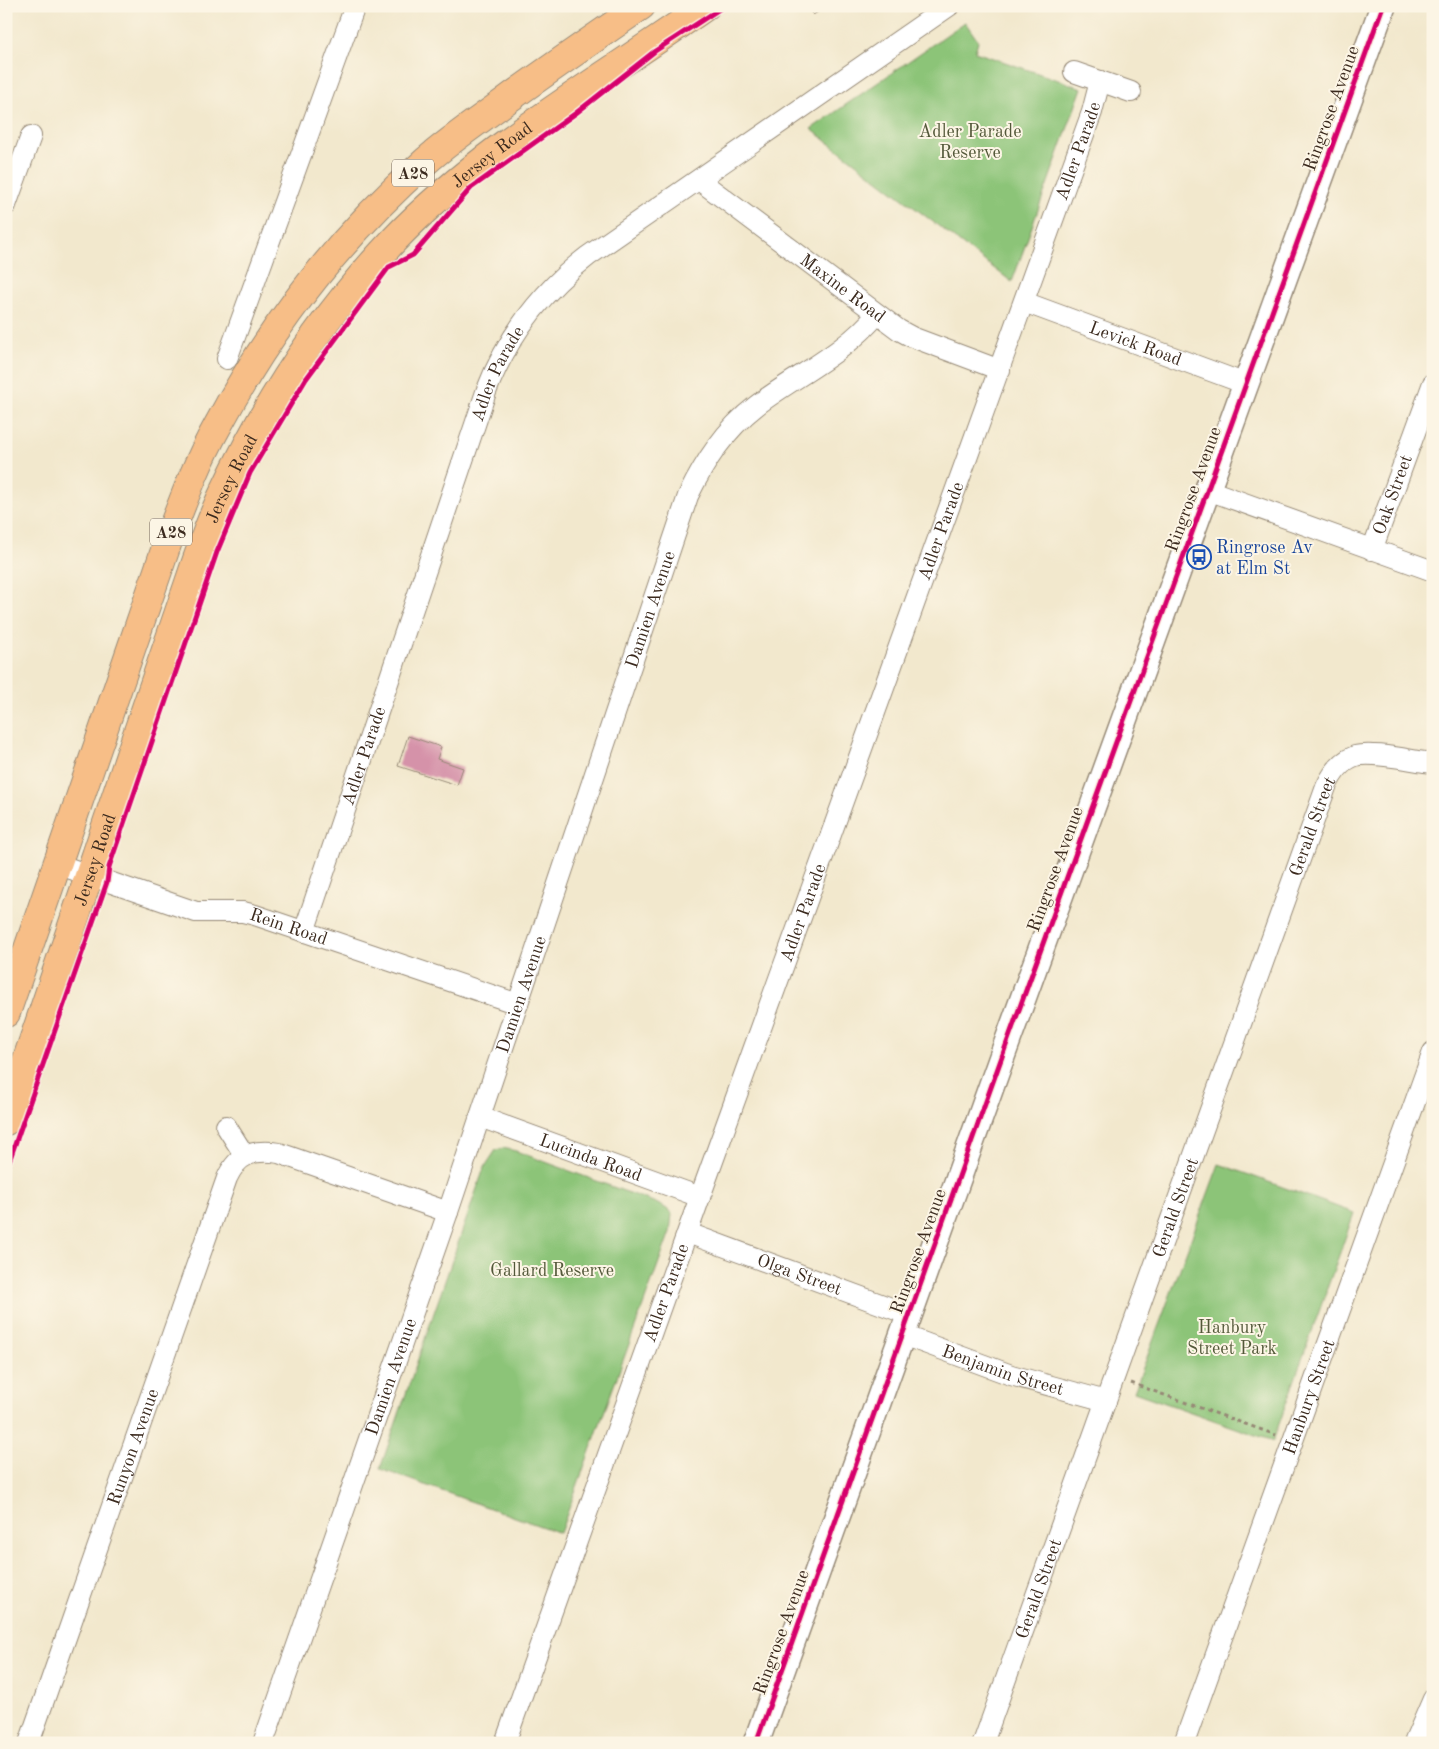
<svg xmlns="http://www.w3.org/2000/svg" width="1439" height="1749" viewBox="0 0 1439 1749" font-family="'Old Standard TT',serif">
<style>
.green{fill:#8cc478;stroke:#64774b}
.building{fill:#d592a9}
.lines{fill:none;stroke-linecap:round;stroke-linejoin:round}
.minor-casing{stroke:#968976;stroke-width:22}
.tertiary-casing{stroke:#968976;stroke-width:28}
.trunk-casing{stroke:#968976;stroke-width:30}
.path{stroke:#968976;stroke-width:3;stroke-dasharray:4 4;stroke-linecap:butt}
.minor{stroke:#fff;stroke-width:20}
.tertiary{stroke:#fff;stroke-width:25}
.trunk{stroke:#f7be87;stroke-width:28}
.cycleway-casing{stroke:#fcf5e5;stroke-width:8}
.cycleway{stroke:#d6006c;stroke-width:5}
.labels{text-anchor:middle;stroke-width:4;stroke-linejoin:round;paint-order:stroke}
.shield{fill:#fcf5e5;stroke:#75675a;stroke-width:1}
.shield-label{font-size:16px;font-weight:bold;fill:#3b2a1e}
.street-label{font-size:18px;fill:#3b2a1e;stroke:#fcf5e5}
.park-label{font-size:18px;fill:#535839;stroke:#fcf5e5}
.transit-label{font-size:18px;fill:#164399;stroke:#fcf5e5;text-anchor:start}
</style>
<rect width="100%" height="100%" fill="#fcf5e5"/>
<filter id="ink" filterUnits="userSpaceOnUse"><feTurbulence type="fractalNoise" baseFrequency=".02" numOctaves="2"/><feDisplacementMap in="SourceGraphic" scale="10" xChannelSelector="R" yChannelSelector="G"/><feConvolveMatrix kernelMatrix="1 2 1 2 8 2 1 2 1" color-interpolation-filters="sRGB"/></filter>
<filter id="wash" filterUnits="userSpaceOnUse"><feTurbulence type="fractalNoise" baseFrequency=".0096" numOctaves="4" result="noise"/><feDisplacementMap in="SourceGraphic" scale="20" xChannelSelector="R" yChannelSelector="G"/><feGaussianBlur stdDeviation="1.12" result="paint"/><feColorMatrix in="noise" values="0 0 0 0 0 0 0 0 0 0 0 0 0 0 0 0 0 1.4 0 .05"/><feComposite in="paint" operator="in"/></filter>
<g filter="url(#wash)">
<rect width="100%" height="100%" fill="#f2e8cd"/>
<!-- green -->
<g class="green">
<path d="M965,22l13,19 -3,11 107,36 -70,194 -201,-153z"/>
<path d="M503,1148l13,3 140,52 11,6 5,5 -2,18 -110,301 -180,-64 104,-301 12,-18z"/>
<path d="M1219,1164l135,49 -81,228 -139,-49z"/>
</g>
<g id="blocks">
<!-- building -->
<g class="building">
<path d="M807,6h12l2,4 -8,5z"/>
<path d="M408,736l33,11 -4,12 26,9 -6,17 -59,-19z"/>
</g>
</g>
</g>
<g filter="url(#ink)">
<use href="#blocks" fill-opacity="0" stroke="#968976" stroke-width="1"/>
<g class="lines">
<defs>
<g id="minor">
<path d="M1074,72l57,20"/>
<path id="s1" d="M699,180l200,150 13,7 88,33"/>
<path d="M6,205l25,-69"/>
<path id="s2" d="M1024,302l222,82"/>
<path d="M227,359l128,-353"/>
<path d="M1208,490l225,81"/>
<path id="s3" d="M1372,550l61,-167"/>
<path id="s4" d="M57,864l139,48h47l12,3 263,89"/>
<path id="s5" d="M304,932l182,-540c21,-55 55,-100 102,-136l361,-250"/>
<path id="s6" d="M480,1117l220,80"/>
<path d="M226,1126l19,30"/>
<path id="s7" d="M688,1233l222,82"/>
<path id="s8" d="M903,1335l108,40 95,26"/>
<path id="s9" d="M29,1743l198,-565c11,-24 26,-29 52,-25l169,59"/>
<path id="s10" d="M263,1743l185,-531 240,-716c17,-35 37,-66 68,-90 39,-30 90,-53 121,-92"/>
<path id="s11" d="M505,1743l195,-546 392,-1085 8,-31"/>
<path id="s12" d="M983,1743l343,-956c6,-13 15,-26 29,-31 18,-5 58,5 78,7"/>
<path id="s13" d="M1184,1743l249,-691"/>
<path d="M1414,1743l19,-44"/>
</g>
<path id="tertiary" d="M756,1743l248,-692 379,-1045"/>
<g id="trunk">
<path d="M6,1013l167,-486c13,-34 26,-68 44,-100 53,-100 124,-191 209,-266 25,-22 52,-40 78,-59 45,-33 91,-64 137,-96"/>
<path id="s14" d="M6,1121c41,-119 81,-238 121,-357 18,-54 37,-108 55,-161 13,-37 24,-74 41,-109 44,-94 100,-179 171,-254 90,-94 206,-159 312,-234"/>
</g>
</defs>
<!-- minor casing -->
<use href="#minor" class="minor-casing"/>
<!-- tertiary casing -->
<use href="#tertiary" class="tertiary-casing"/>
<!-- trunk casing -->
<use href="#trunk" class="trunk-casing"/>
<!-- path -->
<path class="path" d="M1131,1383l145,52"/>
<!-- minor -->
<use href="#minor" class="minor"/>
<!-- tertiary -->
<use href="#tertiary" class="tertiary"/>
<!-- trunk -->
<use href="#trunk" class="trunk"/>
<defs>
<g id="cycleway">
<path d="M6,1170l101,-288 2,-15 108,-315 33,-79 56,-94 83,-112 24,-12 58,-67 105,-75 79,-62 69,-45"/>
<path d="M756,1743l248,-692 379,-1045"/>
</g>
</defs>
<!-- cycleway casing -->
<use href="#cycleway" class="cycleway-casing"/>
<!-- cycleway -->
<use href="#cycleway" class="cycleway"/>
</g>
</g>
<!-- icons -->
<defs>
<symbol id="bus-ring" viewBox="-11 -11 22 22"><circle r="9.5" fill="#fcf5e5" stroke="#1a4fb4" stroke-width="1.5"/><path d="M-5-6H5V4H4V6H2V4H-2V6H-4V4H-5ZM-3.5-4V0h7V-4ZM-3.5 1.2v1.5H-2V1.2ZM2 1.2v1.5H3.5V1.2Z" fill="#1a4fb4"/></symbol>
</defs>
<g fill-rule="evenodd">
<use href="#bus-ring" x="1185" y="543" width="28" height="28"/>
</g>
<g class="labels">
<!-- shield labels -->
<g class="shield">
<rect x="392" y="159.5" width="42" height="27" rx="4"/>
<rect x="150" y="518.5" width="42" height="27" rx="4"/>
</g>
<g class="shield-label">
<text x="413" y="179">A28</text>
<text x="171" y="538">A28</text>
</g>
<!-- street labels -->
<g class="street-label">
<text transform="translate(1331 108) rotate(-70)" y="6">Ringrose Avenue</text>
<text dy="6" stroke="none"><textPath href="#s11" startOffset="1692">Adler Parade</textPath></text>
<text dy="6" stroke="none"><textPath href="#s14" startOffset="1101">Jersey Road</textPath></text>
<text dy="6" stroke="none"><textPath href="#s1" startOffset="180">Maxine Road</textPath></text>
<text dy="6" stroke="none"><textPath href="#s2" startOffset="119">Levick Road</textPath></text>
<text dy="6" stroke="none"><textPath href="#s5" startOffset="591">Adler Parade</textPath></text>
<text dy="6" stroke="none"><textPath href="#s14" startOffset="681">Jersey Road</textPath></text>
<text transform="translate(1193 489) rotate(-70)" y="6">Ringrose Avenue</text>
<text dy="6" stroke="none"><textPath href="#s3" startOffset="59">Oak Street</textPath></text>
<text dy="6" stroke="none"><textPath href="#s11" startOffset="1288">Adler Parade</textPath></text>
<text dy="6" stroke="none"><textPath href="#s10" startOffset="1198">Damien Avenue</textPath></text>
<text dy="6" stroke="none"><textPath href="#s5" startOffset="186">Adler Parade</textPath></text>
<text dy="6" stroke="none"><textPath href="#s12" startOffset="974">Gerald Street</textPath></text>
<text dy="6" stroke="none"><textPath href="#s14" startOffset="276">Jersey Road</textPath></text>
<text transform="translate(1055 869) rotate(-70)" y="6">Ringrose Avenue</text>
<text dy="6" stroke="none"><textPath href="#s11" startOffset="882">Adler Parade</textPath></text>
<text dy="6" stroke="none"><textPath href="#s4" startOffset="242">Rein Road</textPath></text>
<text dy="6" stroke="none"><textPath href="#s10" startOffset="792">Damien Avenue</textPath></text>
<text dy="6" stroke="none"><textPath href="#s6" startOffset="118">Lucinda Road</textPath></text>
<text dy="6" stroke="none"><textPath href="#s12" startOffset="569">Gerald Street</textPath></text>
<text transform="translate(918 1251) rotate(-70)" y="6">Ringrose Avenue</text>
<text dy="6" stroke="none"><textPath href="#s7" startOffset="119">Olga Street</textPath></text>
<text dy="6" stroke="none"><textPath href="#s11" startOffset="478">Adler Parade</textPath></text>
<text dy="6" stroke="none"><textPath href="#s8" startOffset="106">Benjamin Street</textPath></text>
<text dy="6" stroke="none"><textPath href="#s10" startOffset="388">Damien Avenue</textPath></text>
<text dy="6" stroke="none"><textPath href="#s13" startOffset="368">Hanbury Street</textPath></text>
<text dy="6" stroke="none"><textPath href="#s9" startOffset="314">Runyon Avenue</textPath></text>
<text dy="6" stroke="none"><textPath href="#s12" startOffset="164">Gerald Street</textPath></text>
<text transform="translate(781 1632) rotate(-70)" y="6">Ringrose Avenue</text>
</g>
<!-- park labels -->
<g class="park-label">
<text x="970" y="137">Adler Parade<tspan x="970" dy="21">Reserve</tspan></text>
<text x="552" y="1276">Gallard Reserve</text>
<text x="1232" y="1333">Hanbury<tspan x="1232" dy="21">Street Park</tspan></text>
</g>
<!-- transit labels -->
<g class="transit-label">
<text x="1216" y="553">Ringrose Av<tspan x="1216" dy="21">at Elm St</tspan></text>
</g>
</g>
<!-- margin -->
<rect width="1439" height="1749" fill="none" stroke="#fcf5e5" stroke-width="25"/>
</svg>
